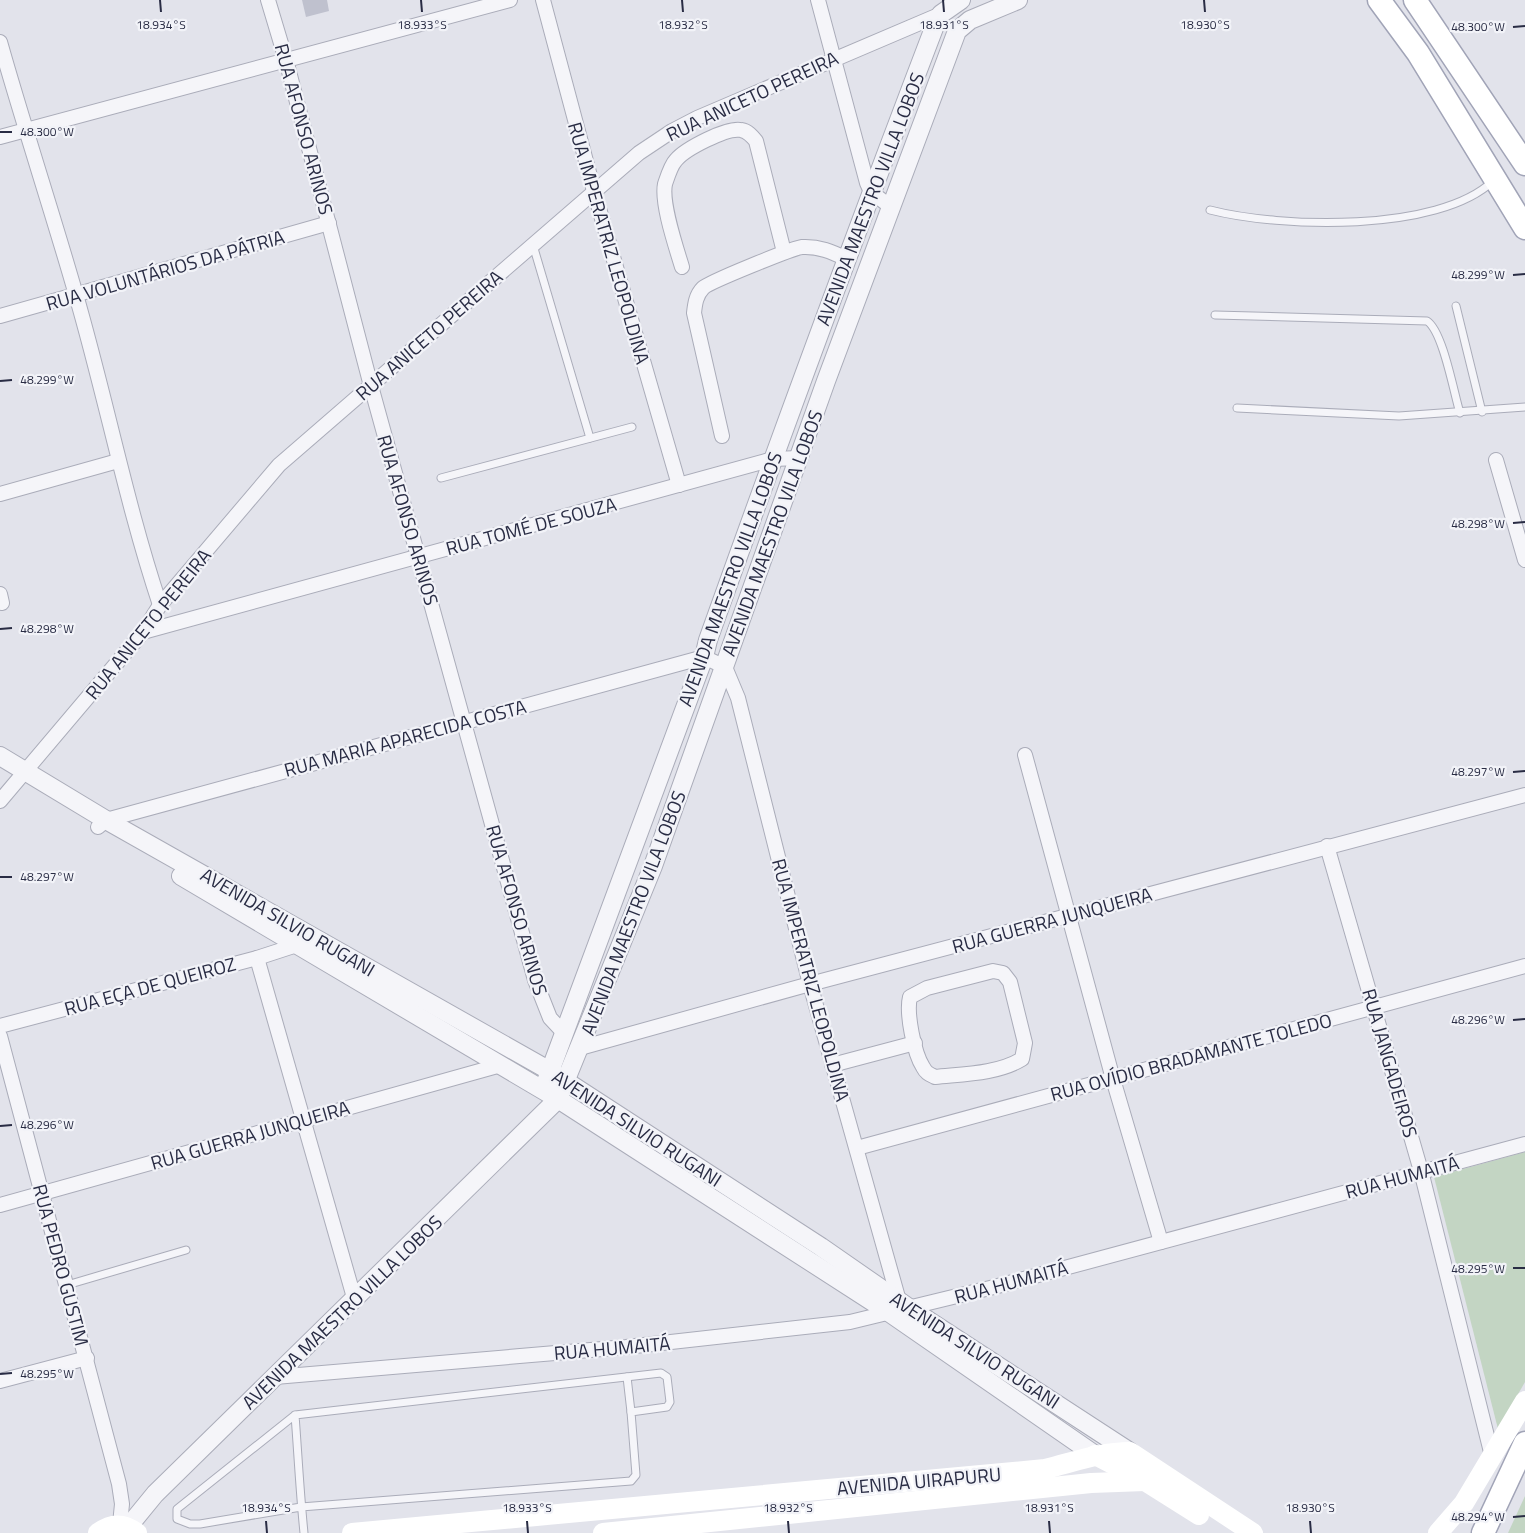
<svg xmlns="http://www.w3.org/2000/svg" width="1525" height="1533" viewBox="0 0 1525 1533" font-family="'Titillium Web',sans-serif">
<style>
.green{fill:#c3d5c3}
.building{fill:#bfc1ce}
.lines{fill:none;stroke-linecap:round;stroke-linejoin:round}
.service-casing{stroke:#aaacb9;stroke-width:9}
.minor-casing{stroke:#aaacb9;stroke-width:16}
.tertiary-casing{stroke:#aaacb9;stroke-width:20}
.primary-casing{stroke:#a1a4b7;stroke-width:25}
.service{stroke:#f5f5f9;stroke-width:7}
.minor{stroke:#f5f5f9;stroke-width:14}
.tertiary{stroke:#f5f5f9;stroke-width:18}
.secondary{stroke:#fff;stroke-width:20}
.primary{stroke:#fff;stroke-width:22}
.ticks{fill:none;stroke:#292c44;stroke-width:2}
.labels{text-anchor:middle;stroke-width:4.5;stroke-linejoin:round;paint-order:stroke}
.street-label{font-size:19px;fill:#292c44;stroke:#f2f3f8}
.ticks-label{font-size:12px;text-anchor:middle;fill:#292c44;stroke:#f2f3f8;stroke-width:4.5;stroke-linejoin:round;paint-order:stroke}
</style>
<rect width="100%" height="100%" fill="#e2e3eb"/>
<!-- green -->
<g class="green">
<path d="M1525,1152v230l-27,47 -64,-252z"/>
<path d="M1525,1496v37h-17z"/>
</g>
<!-- building -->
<path class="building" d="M302,0h25l2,11 -23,6z"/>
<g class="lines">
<defs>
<g id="service">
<path d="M1210,210c70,18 228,23 283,-29"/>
<path d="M533,245l57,193"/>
<path d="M1456,306l26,106"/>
<path d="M1215,315l212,6c16,10 27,73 33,92"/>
<path d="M1237,408l162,8 126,-9"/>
<path d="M441,478l191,-51"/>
<path d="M67,1285l119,-35"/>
<path d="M627,1377l4,35"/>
<path d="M295,1415l-118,94v10l13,5h10l101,-17 330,-26 5,-6 -5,-63 36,-5 3,-5 -3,-25 -6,-4 -366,42c3,39 5,79 9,118"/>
</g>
<g id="minor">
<path d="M268,0l18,60 85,326 164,594 15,38 14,15"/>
<path d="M543,0l51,191 85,294"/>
<path d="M818,0l49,183 4,9 20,15"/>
<path d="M0,42c24,85 52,169 76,253 30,103 50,208 84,310"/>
<path d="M0,137l510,-137"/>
<path d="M682,267c-6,-20 -21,-64 -17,-83 2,-6 6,-19 11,-24 9,-11 51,-33 65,-30 7,1 11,6 15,11l28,111"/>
<path d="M0,316l329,-93"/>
<path d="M722,436l-28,-123c1,-9 2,-18 9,-25 6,-6 90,-40 99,-41 17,-1 30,5 45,12"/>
<path d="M1496,460l29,100"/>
<path d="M0,494l118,-33"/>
<path d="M0,594l2,9"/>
<path d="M143,632l630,-173 26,-1"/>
<path d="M1025,755l88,324 48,163"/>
<path d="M0,801l143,-169 17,-27 119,-140 360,-312 33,-22 25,-13 244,-104"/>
<path d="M98,827l8,-7 598,-163 21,10 13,31 72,286 89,317 -3,3"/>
<path d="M1327,846l94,325 71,285"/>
<path d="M257,958l98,343"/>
<path d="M993,971l10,2 7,9 15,61 -3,16c-25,15 -59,15 -87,18 -6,-3 -9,-4 -12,-10 -9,-14 -17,-54 -13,-70l17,-9z"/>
<path d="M0,1026l257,-68 46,-15"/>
<path d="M0,1036l119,448 3,20 -2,20"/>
<path d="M580,1048l230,-64 715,-189"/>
<path d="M832,1065l83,-22"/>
<path d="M857,1148l668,-182"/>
<path d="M0,1205l501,-140"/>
<path d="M275,1377l351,-30 224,-25 144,-35 531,-143"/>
<path d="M0,1381l87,-23"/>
</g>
<g id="tertiary">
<path d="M0,756l106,64 444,251 271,176 88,61 221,144"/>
<path d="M181,876l377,223 332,214 205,142"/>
<path d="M546,1082l158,-425 4,-17c73,-204 148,-408 226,-612l7,-14 20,-14"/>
<path d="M128,1527l27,-33 403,-395 95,-233 173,-485 131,-350 13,-11 48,-20"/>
</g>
<g id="primary">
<path d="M1379,0l39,53 107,175"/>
<path d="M1415,0l110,164"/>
<path d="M1483,1533l42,-90"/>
</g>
</defs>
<!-- service casing -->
<use href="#service" class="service-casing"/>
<!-- minor casing -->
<use href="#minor" class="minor-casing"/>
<!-- tertiary casing -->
<use href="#tertiary" class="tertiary-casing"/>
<!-- primary casing -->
<use href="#primary" class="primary-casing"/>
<!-- service -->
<use href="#service" class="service"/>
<!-- minor -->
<use href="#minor" class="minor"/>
<!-- tertiary -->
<use href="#tertiary" class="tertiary"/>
<!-- secondary -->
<g class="secondary">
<path d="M1095,1455l50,26 54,34"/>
<path d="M98,1533c14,-10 25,-10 39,0"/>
<path d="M352,1533l693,-64c29,-7 55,-17 85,-17l123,81"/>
<path d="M603,1533l488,-50 54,-2"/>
<path d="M1438,1533l26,-30 61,-102"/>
</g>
<!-- primary -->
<use href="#primary" class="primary"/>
</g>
<!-- ticks -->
<path class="ticks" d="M160,0l1,12M421,0l1,12M682,0l1,12M943,0l1,12M1204,0l1,12M1513,27l12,-1M0,132h12M1513,275l12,-1M0,381l12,-1M1513,523l12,-1M0,629l12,-1M1513,772l12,-1M0,877h12M1513,1020l12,-1M0,1126l12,-1M1513,1268h12M0,1374l12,-1M1513,1517l12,-1M266,1521l1,12M527,1521l1,12M788,1521l1,12M1049,1521l1,12M1310,1521l1,12"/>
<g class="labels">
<!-- street labels -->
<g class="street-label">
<text transform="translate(752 96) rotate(-25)" y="7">RUA ANICETO PEREIRA</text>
<text transform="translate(304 129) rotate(75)" y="7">RUA AFONSO ARINOS</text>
<text transform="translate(870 199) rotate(-69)" y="7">AVENIDA MAESTRO VILLA LOBOS</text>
<text transform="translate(609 243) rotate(74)" y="7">RUA IMPERATRIZ LEOPOLDINA</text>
<text transform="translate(165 270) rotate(-16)" y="7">RUA VOLUNTÁRIOS DA PÁTRIA</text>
<text transform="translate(429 335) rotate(-41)" y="7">RUA ANICETO PEREIRA</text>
<text transform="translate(408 520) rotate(74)" y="7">RUA AFONSO ARINOS</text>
<text transform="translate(531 526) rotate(-15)" y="7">RUA TOMÉ DE SOUZA</text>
<text transform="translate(772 533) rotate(-70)" y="7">AVENIDA MAESTRO VILA LOBOS</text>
<text transform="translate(730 579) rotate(-70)" y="7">AVENIDA MAESTRO VILLA LOBOS</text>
<text transform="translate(148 624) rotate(-51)" y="7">RUA ANICETO PEREIRA</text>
<text transform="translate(405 738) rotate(-15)" y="7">RUA MARIA APARECIDA COSTA</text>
<text transform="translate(517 910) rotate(74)" y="7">RUA AFONSO ARINOS</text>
<text transform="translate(633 913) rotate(-69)" y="7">AVENIDA MAESTRO VILA LOBOS</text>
<text transform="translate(1052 920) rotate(-15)" y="7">RUA GUERRA JUNQUEIRA</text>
<text transform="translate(288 922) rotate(30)" y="7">AVENIDA SILVIO RUGANI</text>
<text transform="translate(811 980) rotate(75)" y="7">RUA IMPERATRIZ LEOPOLDINA</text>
<text transform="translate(150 986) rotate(-15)" y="7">RUA EÇA DE QUEIROZ</text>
<text transform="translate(1191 1057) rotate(-15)" y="7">RUA OVÍDIO BRADAMANTE TOLEDO</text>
<text transform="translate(1390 1063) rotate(74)" y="7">RUA JANGADEIROS</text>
<text transform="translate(637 1128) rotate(33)" y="7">AVENIDA SILVIO RUGANI</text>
<text transform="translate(250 1135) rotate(-16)" y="7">RUA GUERRA JUNQUEIRA</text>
<text transform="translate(1402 1177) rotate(-15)" y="7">RUA HUMAITÁ</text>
<text transform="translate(61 1265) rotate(75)" y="7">RUA PEDRO GUSTIM</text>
<text transform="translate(1011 1282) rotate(-15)" y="7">RUA HUMAITÁ</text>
<text transform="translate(342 1312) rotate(-44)" y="7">AVENIDA MAESTRO VILLA LOBOS</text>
<text transform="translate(612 1348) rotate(-5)" y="7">RUA HUMAITÁ</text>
<text transform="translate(975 1350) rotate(33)" y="7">AVENIDA SILVIO RUGANI</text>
<text transform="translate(919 1481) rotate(-5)" y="7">AVENIDA UIRAPURU</text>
</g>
</g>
<g class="ticks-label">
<text x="161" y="29">18.934°S</text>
<text x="422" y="29">18.933°S</text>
<text x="683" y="29">18.932°S</text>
<text x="944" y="29">18.931°S</text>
<text x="1205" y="29">18.930°S</text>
<text x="1478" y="31">48.300°W</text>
<text x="47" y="136">48.300°W</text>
<text x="1478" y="279">48.299°W</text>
<text x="47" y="384">48.299°W</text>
<text x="1478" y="528">48.298°W</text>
<text x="47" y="633">48.298°W</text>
<text x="1478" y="776">48.297°W</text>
<text x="47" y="881">48.297°W</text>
<text x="1478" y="1024">48.296°W</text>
<text x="47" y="1129">48.296°W</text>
<text x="1478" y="1273">48.295°W</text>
<text x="47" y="1378">48.295°W</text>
<text x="266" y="1512">18.934°S</text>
<text x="527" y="1512">18.933°S</text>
<text x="788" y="1512">18.932°S</text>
<text x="1049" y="1512">18.931°S</text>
<text x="1310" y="1512">18.930°S</text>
<text x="1478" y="1521">48.294°W</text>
</g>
</svg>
